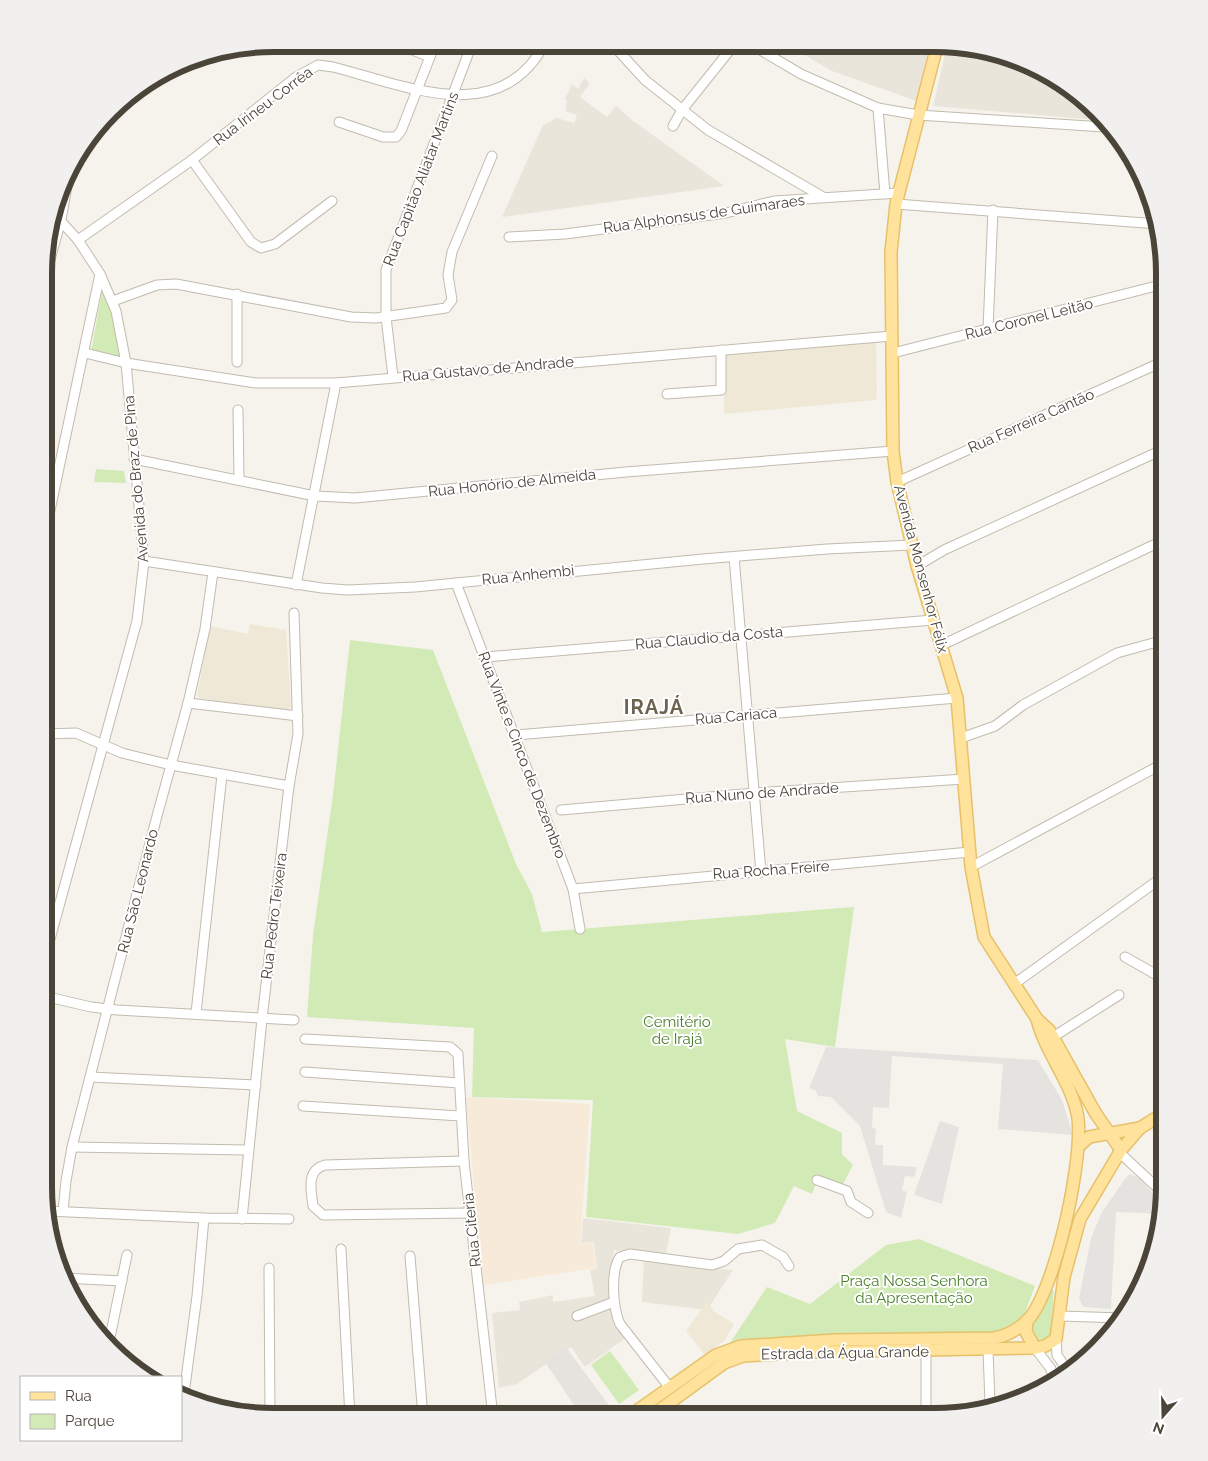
<svg xmlns="http://www.w3.org/2000/svg" width="1208" height="1461" viewBox="0 0 1208 1461" font-family="Raleway,sans-serif">
<style>
.residential{fill:#eae5da}
.commercial{fill:#f7ead8}
.industrial{fill:#e6e2dd}
.education{fill:#efe8d6}
.green{fill:#d2eab5}
.parking{fill:#e5e3e0}
.lines{fill:none;stroke-linecap:round;stroke-linejoin:round}
.minor-casing{stroke:#c2bbae;stroke-width:11}
.major-casing{stroke:#e6c16a;stroke-width:14}
.minor{stroke:#fff;stroke-width:9}
.major{stroke:#ffe39c;stroke-width:11}
.labels{text-anchor:middle;stroke-width:4;stroke-linejoin:round;paint-order:stroke}
.street-label{font-size:15px;fill:#4b4439;stroke:#fff}
.park-label{font-size:15px;fill:#4a7f2a;stroke:#fff}
.district-label{font-size:20px;font-weight:bold;letter-spacing:1px;fill:#6e6250;stroke:#fff}
.rim{fill:none;stroke:#4b4439;stroke-width:6}
</style>
<rect width="100%" height="100%" fill="#f6f3ec"/>
<!-- residential -->
<g class="residential">
<path d="M787,45l142,1 -12,55 -85,-30z"/>
<path d="M947,46h18l98,37 34,37 -164,-14z"/>
<path d="M584,78l6,5 -10,14 27,20 9,-11 17,15 91,65 -222,31 41,-92 14,-7 17,5 3,-8 -12,-4 2,-11 -2,-1 7,-15 6,5z"/>
<path d="M583,1218l88,10 -6,31 2,4 66,7 -26,40 -65,-8 2,-47 -30,-5 -4,26 17,61 -42,30 -14,-20 -54,37 -18,4 -7,-75 28,-3 -1,-8 34,-7v7l42,-6 -5,-26 7,-1 -3,-27 -13,1z"/>
</g>
<!-- commercial -->
<path class="commercial" d="M466,1097l124,7 -10,140 13,-1 3,25 -113,17z"/>
<!-- industrial -->
<path class="industrial" d="M566,1347l50,68 -3,2h-31l-37,-55z"/>
<!-- education -->
<g class="education">
<path d="M876,341l1,57 -2,2 -151,14v-59z"/>
<path d="M250,624l36,6 5,77 -4,3 -6,1 -82,-13 -2,-2 13,-70 38,8z"/>
<path d="M706,1303l7,5 -1,2 22,14 -9,16 -20,15 -19,-24z"/>
</g>
<!-- green -->
<g class="green">
<path d="M103,286l9,19 12,55 -33,-8z"/>
<path d="M96,469l28,2 2,12 -32,-1z"/>
<path d="M350,640l83,10 83,214 16,30 10,38 312,-25 -19,140 -50,-8 12,72 45,22v21l11,11 -12,23 -24,-8 -5,14 -18,-8 -19,37 -37,11 -152,-17 7,-117 -121,-3 2,-69 -167,-11 6,-82 20,-140z"/>
<path d="M919,1239l116,47 -12,32 -22,18 -275,13 41,-62 43,17 76,-59z"/>
<path d="M1048,1290l6,1 -4,49 -13,4 -9,-20z"/>
<path d="M610,1351l29,39 -20,14 -28,-39z"/>
</g>
<!-- parking -->
<g class="parking">
<path d="M826,1047l212,13 24,40 11,35 -75,-6 5,-65 -111,-8 -3,52 -16,-1 -1,21 4,1 -1,16h8v20l34,2 -3,10 -9,-1 -3,14 5,2 -6,26 -15,-6 -26,-86 -29,-29 -13,-1 -3,-6 -6,-2z"/>
<path d="M940,1121l19,6 -17,77 -28,-9z"/>
<path d="M1130,1174l9,4 24,27 -1,9 -46,-2 -5,97 -28,-2 -4,-9 12,-60 11,-26 23,-33z"/>
</g>
<g class="lines">
<defs>
<g id="minor">
<path d="M397,44l33,13"/>
<path d="M613,45l32,35 63,50 115,67"/>
<path d="M752,45l49,29 77,34 40,7 186,12"/>
<path d="M878,108l7,86"/>
<path d="M339,122l44,15h13l5,-6 34,-87"/>
<path d="M673,126l9,-16 52,-65"/>
<path d="M192,160l59,82 10,6 14,-4 57,-43"/>
<path d="M896,204l262,20"/>
<path d="M509,237l56,-3 161,-21 48,-12 124,-8"/>
<path d="M78,240l114,-80 104,-83 22,-12 15,2c71,18 166,62 211,-22"/>
<path d="M46,274l15,-54 8,-45"/>
<path d="M237,294v68"/>
<path d="M113,301l44,-16 19,-1 175,33 25,1 70,-10 6,-8 -4,-25 4,-23 40,-96"/>
<path d="M988,329l5,-119"/>
<path d="M85,353l41,10 130,20h80l556,-47"/>
<path d="M893,353l271,-69"/>
<path d="M393,377l-7,-60v-47l86,-226"/>
<path d="M667,394l54,-4v-40"/>
<path d="M238,410l1,70"/>
<path d="M134,459l181,37 40,2 271,-26 267,-21"/>
<path d="M897,482l267,-121"/>
<path d="M45,534l55,-260"/>
<path d="M734,557l27,315"/>
<path d="M144,561l178,27 26,2 67,-3 288,-28 124,-10 85,-4"/>
<path d="M917,566l27,-16 220,-101"/>
<path d="M456,583l117,306 7,40"/>
<path d="M296,585l40,-202"/>
<path d="M942,645l222,-105"/>
<path d="M485,657l448,-37"/>
<path d="M188,703l110,13"/>
<path d="M45,734l31,-1 46,20 49,12 118,21"/>
<path d="M516,735l441,-37"/>
<path d="M961,738l34,-12 28,-21 94,-52 47,-13"/>
<path d="M561,810l194,-17 209,-14"/>
<path d="M971,867l193,-104"/>
<path d="M573,889l397,-37"/>
<path d="M1125,957l39,22"/>
<path d="M44,961l93,-340 7,-60 -18,-198 -10,-52 -16,-37 -22,-34 -23,-25"/>
<path d="M1153,973l11,-7"/>
<path d="M1014,984l150,-108"/>
<path d="M44,996l47,11 26,3 177,10"/>
<path d="M196,1013l26,-238"/>
<path d="M1053,1037l66,-42"/>
<path d="M305,1039l145,8 8,7 6,107 29,256"/>
<path d="M305,1072l154,11"/>
<path d="M90,1077l166,8"/>
<path d="M303,1106l157,10"/>
<path d="M72,1147l175,3"/>
<path d="M1120,1153l44,41"/>
<path d="M464,1161l-139,4c-19,5 -14,25 -12,41l10,9 147,-2"/>
<path d="M817,1180l30,11 4,11 17,11"/>
<path d="M47,1211l157,7 85,1"/>
<path d="M63,1211l3,-30 6,-34 85,-331 31,-113 17,-74 8,-57"/>
<path d="M242,1219l20,-200 27,-233 9,-52 -4,-121"/>
<path d="M341,1249l9,168"/>
<path d="M410,1256l13,161"/>
<path d="M269,1268l1,149"/>
<path d="M64,1278l58,3"/>
<path d="M577,1316l37,-14"/>
<path d="M1060,1316l62,2"/>
<path d="M1056,1339l1,16 10,15"/>
<path d="M926,1345v72"/>
<path d="M108,1347l19,-92"/>
<path d="M1035,1348l16,21 3,13"/>
<path d="M988,1350l2,54"/>
<path d="M670,1388l-50,-64c-7,-15 -10,-53 0,-67l10,-3 82,11 12,-4 14,-12 24,-4 21,12 6,9"/>
<path d="M184,1394l13,-98 7,-78"/>
</g>
<g id="major">
<path d="M937,46l-41,158 -5,48 2,199 4,31 20,84 40,132 14,169 13,70 53,82 12,11 47,84 25,36"/>
<path d="M1079,1146l10,-9 51,-9 24,-15"/>
<path d="M1027,1320l-1,12 9,16"/>
<path d="M628,1417l88,-62 25,-9 94,-6 159,-2c12,-2 23,-8 33,-17 28,-28 59,-170 50,-208 -7,-33 -32,-61 -40,-94"/>
<path d="M650,1417l74,-54 19,-7 71,-4 221,-4 10,-2 11,-7 8,-62 16,-58 41,-69 19,-22"/>
</g>
</defs>
<!-- minor casing -->
<use href="#minor" class="minor-casing"/>
<!-- major casing -->
<use href="#major" class="major-casing"/>
<!-- minor -->
<use href="#minor" class="minor"/>
<!-- major -->
<use href="#major" class="major"/>
</g>
<g class="labels">
<!-- street labels -->
<g class="street-label">
<text transform="translate(263 106) rotate(-37)" y="5">Rua Irineu Corrêa</text>
<text transform="translate(421 179) rotate(-69)" y="5">Rua Capitão Aliatar Martins</text>
<text transform="translate(704 214) rotate(-8)" y="5">Rua Alphonsus de Guimaraes</text>
<text transform="translate(1029 319) rotate(-14)" y="5">Rua Coronel Leitão</text>
<text transform="translate(488 369) rotate(-5)" y="5">Rua Gustavo de Andrade</text>
<text transform="translate(1031 421) rotate(-24)" y="5">Rua Ferreira Cantão</text>
<text transform="translate(136 479) rotate(-95)" y="5">Avenida do Braz de Pina</text>
<text transform="translate(512 483) rotate(-6)" y="5">Rua Honório de Almeida</text>
<text transform="translate(921 569) rotate(75)" y="5">Avenida Monsenhor Félix</text>
<text transform="translate(528 575) rotate(-6)" y="5">Rua Anhembi</text>
<text transform="translate(709 638) rotate(-5)" y="5">Rua Claudio da Costa</text>
<text transform="translate(736 716) rotate(-5)" y="5">Rua Cariaca</text>
<text transform="translate(522 755) rotate(69)" y="5">Rua Vinte e Cinco de Dezembro</text>
<text transform="translate(762 793) rotate(-4)" y="5">Rua Nuno de Andrade</text>
<text transform="translate(771 870) rotate(-4)" y="5">Rua Rocha Freire</text>
<text transform="translate(138 891) rotate(-76)" y="5">Rua São Leonardo</text>
<text transform="translate(274 916) rotate(-83)" y="5">Rua Pedro Teixeira</text>
<text transform="translate(472 1230) rotate(-96)" y="5">Rua Citeria</text>
<text transform="translate(845 1353) rotate(-1)" y="5">Estrada da Água Grande</text>
</g>
<!-- park labels -->
<g class="park-label">
<text x="677" y="1027">Cemitério<tspan x="677" dy="17">de Irajá</tspan></text>
<text x="914" y="1286">Praça Nossa Senhora<tspan x="914" dy="17">da Apresentação</tspan></text>
</g>
<!-- district labels -->
<g class="district-label">
<text x="654" y="714">IRAJÁ</text>
</g>
</g>
<!-- crop -->
<path d="M0 0H1208V1461H0ZM273 52H935A221 221 0 0 1 1156 273V1187A221 221 0 0 1 935 1408H273A221 221 0 0 1 52 1187V273A221 221 0 0 1 273 52Z" fill="#f1f0ef" fill-rule="evenodd"/>
<path class="rim" d="M273 52H935A221 221 0 0 1 1156 273V1187A221 221 0 0 1 935 1408H273A221 221 0 0 1 52 1187V273A221 221 0 0 1 273 52Z"/>
<!-- legend -->
<rect x="20" y="1376" width="162" height="65" fill="#ffffff" stroke="#b7b4b0"/>
<rect x="30" y="1392" width="25" height="8" fill="#ffe39c" stroke="#b7b4b0"/>
<text x="65" y="1401" font-size="15" fill="#4b4439">Rua</text>
<rect x="30" y="1414" width="25" height="15" fill="#d2eab5" stroke="#b7b4b0"/>
<text x="65" y="1426" font-size="15" fill="#4b4439">Parque</text>
<!-- north arrow -->
<g transform="translate(1163 1416) rotate(200)" stroke="#ffffff" stroke-width="4" paint-order="stroke">
<path d="M0-4L9 19L0 12L-9 19Z" fill="#4b4439"/>
<text y="-8" font-size="14" font-weight="bold" text-anchor="middle" fill="#4b4439">N</text>
</g>
</svg>
